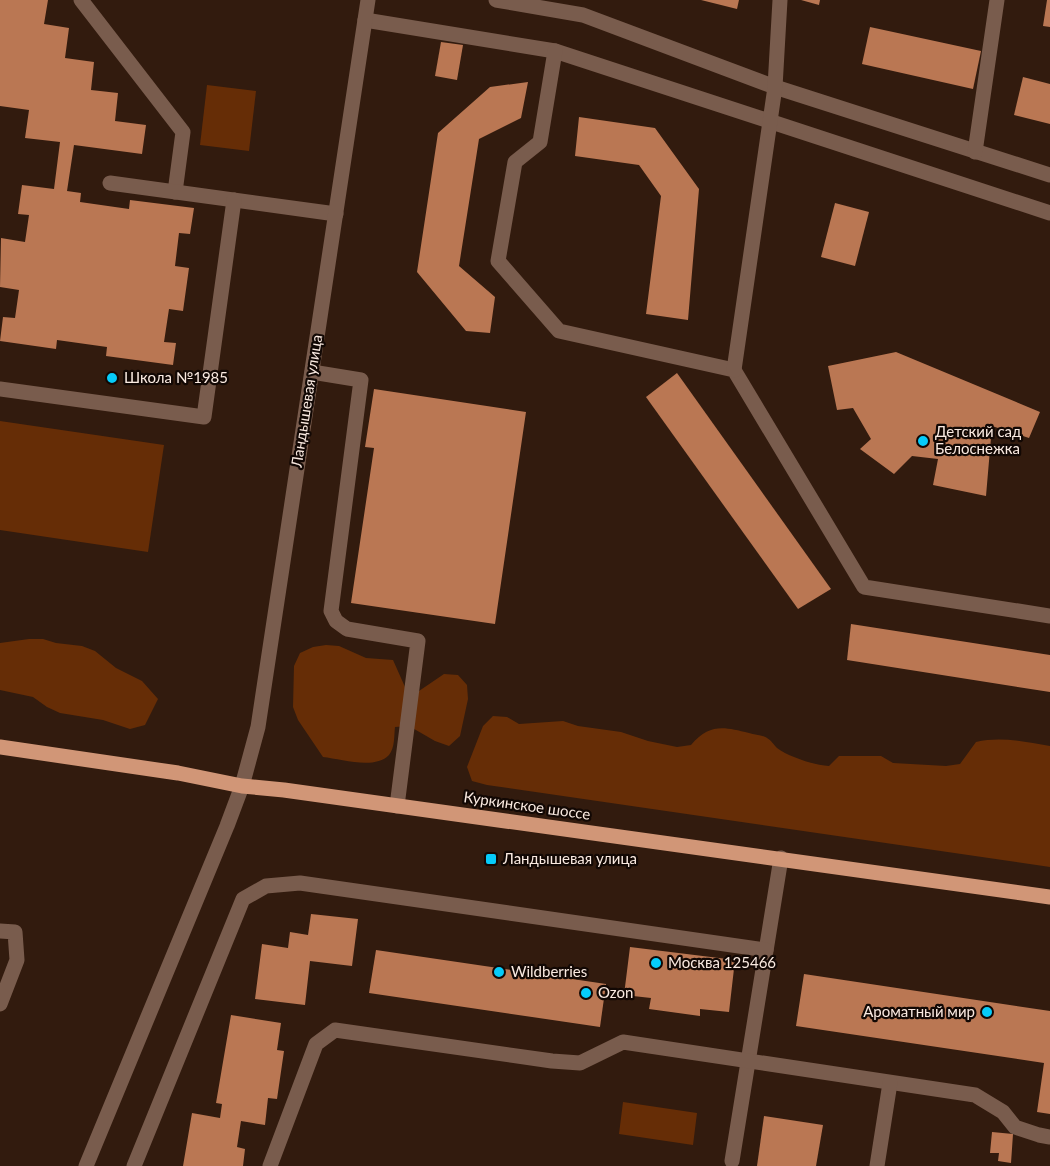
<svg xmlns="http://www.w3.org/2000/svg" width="1050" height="1166" viewBox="0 0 1050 1166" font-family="Lato,sans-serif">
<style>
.green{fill:#662d06}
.building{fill:#ba7753}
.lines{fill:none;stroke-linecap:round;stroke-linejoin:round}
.minor{stroke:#795c4d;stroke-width:15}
.major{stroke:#d19677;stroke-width:15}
.poi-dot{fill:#06cbf9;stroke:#120804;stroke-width:2}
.labels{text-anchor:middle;stroke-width:4.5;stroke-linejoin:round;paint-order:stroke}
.poi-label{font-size:15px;fill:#faeae1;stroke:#120804;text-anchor:start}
.street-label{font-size:15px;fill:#faeae1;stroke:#120804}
</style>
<rect width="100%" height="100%" fill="#321b0e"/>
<!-- green -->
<g class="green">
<path d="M207,85l49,6 -7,60 -49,-6z"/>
<path d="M0,421l164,24 -16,107 -148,-22z"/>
<path d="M29,639h14l13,4 26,3 13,5 21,17 26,13 16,18 -13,26 -15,4 -27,-9 -43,-7 -13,-6 -14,-10 -33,-7v-47z"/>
<path d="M326,645l13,1 27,12 27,2 12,27 14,4 25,-17 14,1 9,10 1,14 -8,37 -11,10 -14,-5 -26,-15 -14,1c-1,8 0,21 -6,28 -14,15 -48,4 -66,2l-25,-37 -5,-13 1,-41 6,-13 13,-6z"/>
<path d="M493,716l14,1 12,7 44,-3 15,5 43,6 27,9 29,6 14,-2c19,-22 33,-18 58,-12 6,2 14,2 18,5 4,2 7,7 10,10 12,9 37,17 52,18l10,-10h42l12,7 53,3 14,-2 16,-22c25,-6 49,0 74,4v121l-563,-82 -15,-4 -5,-14 16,-41z"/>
<path d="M623,1102l74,11 -4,32 -74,-11z"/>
</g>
<!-- building -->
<g class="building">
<path d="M0,0h48l-4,24 25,4 -4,30 29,4 -3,28 27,3 -3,28 31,4 -4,29 -68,-9 -7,46 14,2 -1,9 49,7 1,-9 64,8 -4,26 -11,-1 -4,33 14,2 -6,43 -14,-2 -5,33 12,1 -3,22 -67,-9 1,-9 -50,-7 -1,9 -56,-8 3,-24 12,1 4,-28 -19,-3 1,-49 24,4 4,-27 -11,-1 4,-29 32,4 6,-47 -35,-4 4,-28 -29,-4z"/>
<path d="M701,0h38l-2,9z"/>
<path d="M801,0h19l-1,5z"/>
<path d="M1047,0h3v27l-7,-1z"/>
<path d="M870,27l111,24 -8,38 -111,-25z"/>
<path d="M441,42l22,3 -6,35 -22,-4z"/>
<path d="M1023,77l27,7v40l-36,-9z"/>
<path d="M528,82l-7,36 -42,21 -20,127 36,31 -5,36 -24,-2 -49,-59 21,-139 52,-46z"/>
<path d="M579,117l76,11 44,61 -11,131 -42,-6 15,-118 -22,-31 -64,-9z"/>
<path d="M835,203l34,9 -14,54 -34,-9z"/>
<path d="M896,352l144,60 -11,26 -37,-12 -6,70 -53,-11 5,-26 -26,-3 -18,18 -34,-25 11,-10 -18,-31 -16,2 -9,-44z"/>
<path d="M677,373l154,216 -33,20 -152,-212z"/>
<path d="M374,389l152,23 -31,212 -144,-21 23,-155 -9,-1z"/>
<path d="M851,624l199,31v37l-203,-32z"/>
<path d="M311,914l47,5 -6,47 -42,-5 -5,44 -50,-6 7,-55 26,4 2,-16 18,3z"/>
<path d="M630,947l105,13 -6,52 -29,-3v7l-51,-7 2,-11 -27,-3z"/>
<path d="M376,950l230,34 -6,43 -231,-34z"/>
<path d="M804,974l246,37v103l-13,-2 7,-49 -248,-37z"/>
<path d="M231,1015l50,8 -4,27 7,1 -7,48 -9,-1 -3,27 -24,-4 -4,26 8,2 -2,17h-60l9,-53 28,5 2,-14 -6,-1z"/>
<path d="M764,1116l59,9 -7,41h-59z"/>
<path d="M992,1132l21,2 -2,29 -13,-2 1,-8h-9z"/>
</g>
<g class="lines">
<!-- minor -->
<g class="minor">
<path d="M81,0l102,132 -8,60"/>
<path d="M496,0l87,15 192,72 275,88"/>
<path d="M365,20l190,31 495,162"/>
<path d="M555,51l-15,91 -25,20 -17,99 61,70 175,39 130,217 186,29"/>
<path d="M975,152l22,-152"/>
<path d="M110,183l226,31"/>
<path d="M734,370l41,-283 5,-87"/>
<path d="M312,372l49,8 -30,231 5,10 11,8 71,12 -21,165"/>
<path d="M0,389l204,28 30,-217"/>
<path d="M0,931l15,1 2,28 -17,44"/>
<path d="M732,1161l49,-303"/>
<path d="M86,1166l141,-340 15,-40 16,-59 110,-727"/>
<path d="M134,1166l109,-267 23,-13 34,-3 466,67"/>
<path d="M270,1166l46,-122 19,-14 217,31 28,2 43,-21 352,53 28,17 12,15 24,8 11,2"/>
<path d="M877,1166l13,-83"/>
</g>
<!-- major -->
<path class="major" d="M0,747l178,26 64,13 42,4 766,107"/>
</g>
<!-- markers -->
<g class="poi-dot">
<circle cx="112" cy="378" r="6"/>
<circle cx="923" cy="441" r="6"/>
<rect x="485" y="853" width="12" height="12" rx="3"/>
<circle cx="656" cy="963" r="6"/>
<circle cx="499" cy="972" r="6"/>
<circle cx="586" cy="993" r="6"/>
<circle cx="987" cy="1012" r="6"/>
</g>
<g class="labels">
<!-- poi labels -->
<g class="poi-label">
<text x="124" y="383">Школа №1985</text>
<text x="935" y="437">Детский сад<tspan x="935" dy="17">Белоснежка</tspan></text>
<text x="503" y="864">Ландышевая улица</text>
<text x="668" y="968">Москва 125466</text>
<text x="511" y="977">Wildberries</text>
<text x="598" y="998">Ozon</text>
<text x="975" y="1017" text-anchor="end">Ароматный мир</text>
</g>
<!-- street labels -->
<g class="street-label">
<text transform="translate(307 401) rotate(-81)" y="5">Ландышевая улица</text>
<text transform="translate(527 806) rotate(8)" y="5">Куркинское шоссе</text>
</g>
</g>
</svg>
